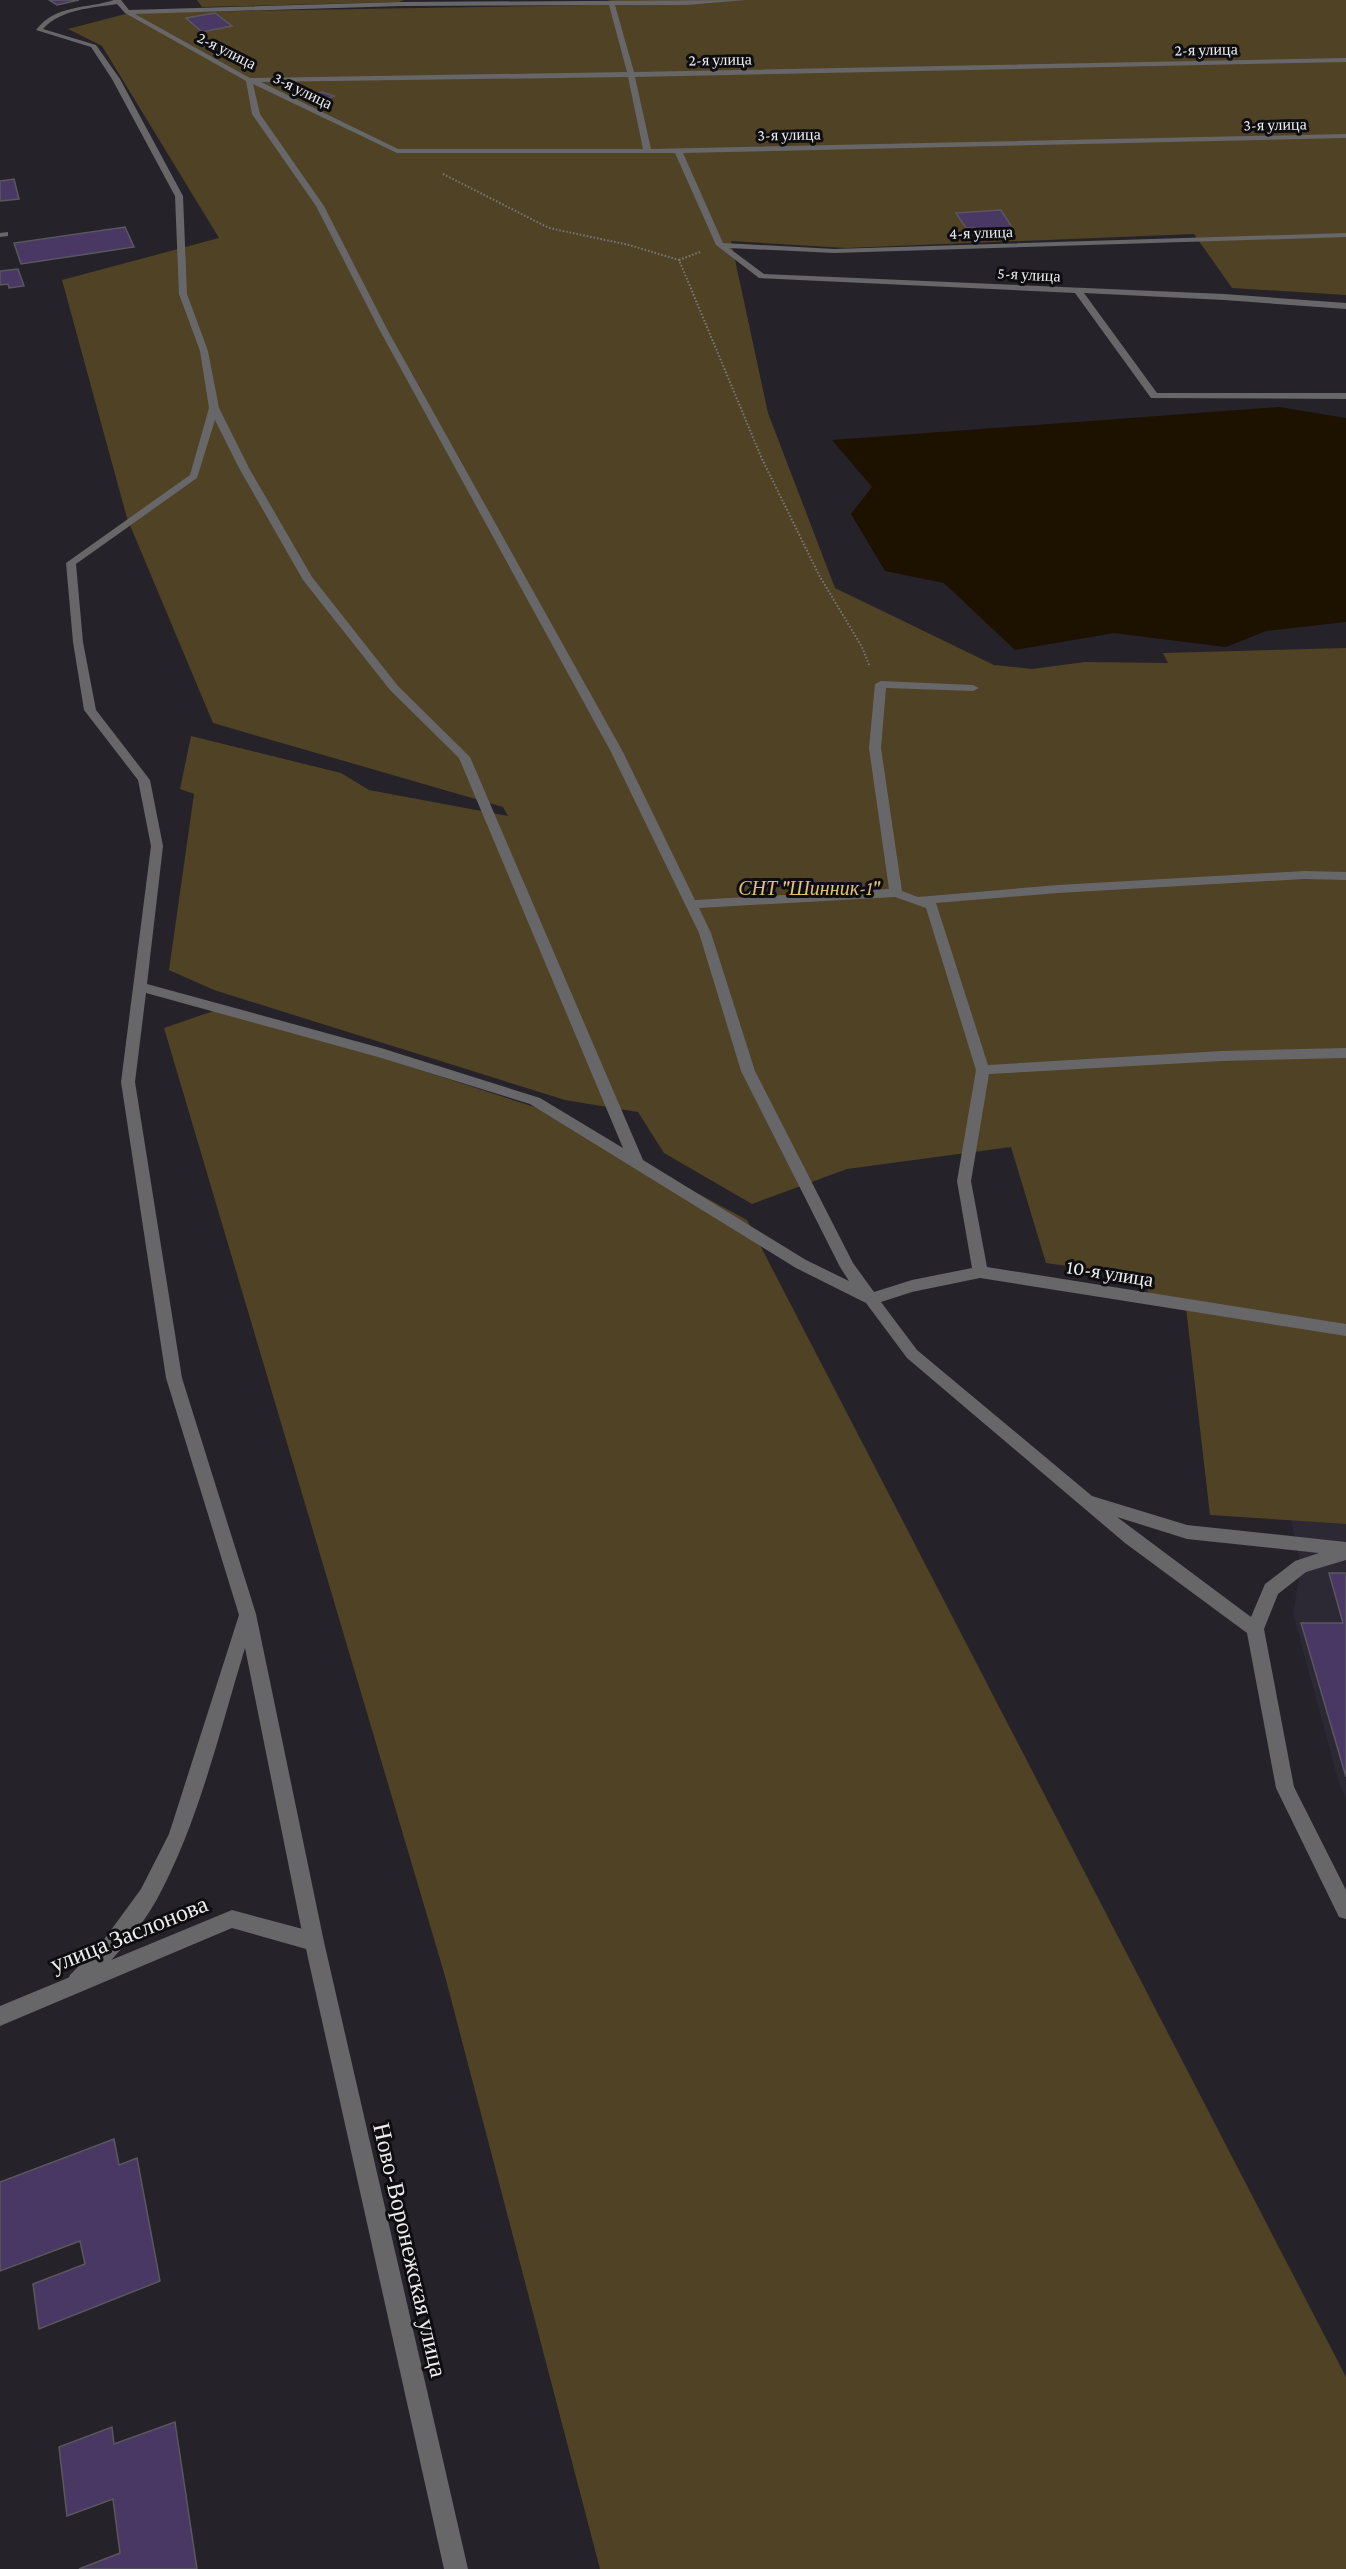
<svg xmlns="http://www.w3.org/2000/svg" width="1346" height="2569" viewBox="0 0 1346 2569" font-family="'Crimson Pro',serif">
<style>
.built{fill:#2c2834}
.green{fill:#504224}
.water{fill:#1d1100}
.building{fill:#493863;stroke:#5a575e;stroke-width:1.5}
.lines{fill:none;stroke-linecap:round;stroke-linejoin:round}
.path{stroke:#7b797e;stroke-width:2;stroke-dasharray:1.5 2;stroke-linecap:butt}
.lane{fill:#676669;fill-rule:evenodd}
.street{fill:#676669;fill-rule:evenodd}
.labels{text-anchor:middle;stroke-width:6;stroke-linejoin:round;paint-order:stroke}
.far-street-label{font-size:16px;fill:#eeedf1;stroke:#0e0d10}
.park-label{font-size:20px;font-style:italic;fill:#e4c074;stroke:#0e0d10}
.street-label{font-size:20px;fill:#eeedf1;stroke:#0e0d10}
.near-street-label{font-size:24px;fill:#eeedf1;stroke:#0e0d10}
</style>
<rect width="100%" height="100%" fill="#252329"/>
<!-- built -->
<path class="built" d="M1291,1520l55,4v275l-8,-19 -45,-167 8,-47z"/>
<!-- green -->
<g class="green">
<path d="M197,0h207l-5,2 -197,5z"/>
<path d="M611,0h735v295l-114,-7 -38,-54 -348,14 -115,-7 37,172 67,175 159,77 38,4 53,-7 83,1 -5,-10 183,-5v876l-136,-9 -25,-216 -37,-4 -1,-18 -101,-14 -35,-116 -164,22 -95,35 -88,-51 -26,-41 -73,-12 -351,-110 -45,-20 25,-176 -14,-5 11,-53 150,37 28,17 139,26 -5,-9 -290,-84 -86,-205 -65,-238 157,-42 -117,-192 -34,-17 61,-16 465,-8z"/>
<path d="M225,1007l319,103 203,110 599,1157v192h-746l-155,-593 -281,-948z"/>
</g>
<!-- water -->
<path class="water" d="M1279,407l67,11v204l-80,9 -40,16 -112,-14 -99,17 -71,-67 -59,-12 -34,-57 21,-27 -40,-47z"/>
<!-- building -->
<g class="building">
<path d="M49,0h30l-22,5z"/>
<path d="M215,13l17,13 -30,6 -16,-14z"/>
<path d="M322,92l12,4 -10,4 -12,-5z"/>
<path d="M14,179l5,20 -19,2v-20z"/>
<path d="M1001,210l12,19 -37,2 -1,-3h-9l-10,-15z"/>
<path d="M125,227l9,20 -113,17 -7,-21z"/>
<path d="M18,269l6,17 -15,2 -1,-4 -8,1v-14z"/>
<path d="M1329,1573h17v204l-45,-154h42z"/>
<path d="M114,2139l5,26 18,-7 23,123 -121,48 -6,-45 52,-20 -5,-23 -80,30v-89z"/>
<path d="M175,2422l22,147h-118l41,-16 -7,-54 -46,17 -8,-69 53,-20 2,17z"/>
</g>
<g class="lines">
<!-- path -->
<g class="path">
<path d="M443,174l106,54 80,17 50,15"/>
<path d="M700,252l-21,8 83,199 57,116 43,72 8,20"/>
</g>
<!-- lane -->
<g class="lane">
<path d="M114,0h7l8,10 272,-8 344,-2 -58,5h-72l19,67 712,-14v4l-711,15 16,72 695,-15v4l-663,15 40,90 111,6 512,-16v4l-512,16 -105,-5 35,26 460,20 122,9v6l-122,-9 -140,-7 73,100h189v6l-195,-1 -76,-105 -316,-15 -43,-33 -41,-92h-278l-144,-69 7,30 64,92 63,123 236,423 72,148 194,-11 -20,-141 6,-64 6,-3 92,4 6,3 -6,3 -87,-3 -5,60 21,143 16,6 140,-12 246,-14 42,1v8l-42,-1 -246,14 -122,10 52,162 234,-14 124,-3v10l-124,3 -233,13 -18,107 16,86 359,57v12l-366,-58 -68,14 -31,10 36,48 175,146 95,29 159,17v18l-40,12 -28,22 -14,35 30,158 52,103v29l-7,-2 -63,-129 -29,-155 -122,-90 -218,-185 -41,-55 -70,-35 -266,-164 -152,-47 -232,-64 -11,89 47,296 74,236 68,328 -3,7 -7,3 -7,-3 -3,-7 -59,-294c-26,85 -46,174 -89,253 -19,33 -46,61 -72,88l-7,3 -7,-3 -3,-7 3,-7 33,-34 38,-52 28,-55 70,-219 -73,-237 -45,-296 30,-236 -13,-66 -54,-70 -11,-68 -7,-79 124,-88 19,-67 -9,-57 -21,-57 -4,-98 -63,-117 -21,-32 -55,-17c20,-26 51,-21 78,-30zM117,4l8,9 121,68 6,33 64,92 63,123 232,423 88,181 42,138 99,196 9,14 -43,-21 -163,-100 -173,-403 -72,-71 -86,-109 -63,-109 -30,-60 -11,-57 -21,-57 -4,-98 -63,-117 -24,-34 -53,-16c18,-20 49,-21 74,-25zM609,5l18,67 -377,6 -115,-64 266,-8zM628,77l15,72h-245l-137,-67zM215,420l24,48 64,112 87,110 69,68 164,390 -83,-50 -159,-50 -234,-64 16,-138 -13,-66 -54,-70 -13,-68 -7,-78 121,-86zM895,897l31,11 50,162 -19,111 15,87 -60,12 -38,12 -21,-29 -98,-192 -44,-138 -12,-25zM1117,1517l70,22 132,14 -24,8 -30,23 -14,33z"/>
<path d="M8,232v4l-8,1v-4z"/>
</g>
<!-- street -->
<path class="street" d="M232,1910l82,22 7,3 3,7 144,627h-24l-138,-620 -74,-21 -232,98v-20z"/>
</g>
<g class="labels">
<!-- far-street labels -->
<g class="far-street-label">
<text transform="translate(1206 49) rotate(-1)" y="6">2-я улица</text>
<text transform="translate(227 50) rotate(27)" y="6">2-я улица</text>
<text transform="translate(720 59) rotate(-1)" y="6">2-я улица</text>
<text transform="translate(303 90) rotate(26)" y="6">3-я улица</text>
<text transform="translate(1275 124) rotate(-1)" y="6">3-я улица</text>
<text transform="translate(789 134) rotate(-1)" y="6">3-я улица</text>
<text transform="translate(981 232) rotate(-2)" y="6">4-я улица</text>
<text transform="translate(1029 274) rotate(3)" y="6">5-я улица</text>
</g>
<!-- park labels -->
<g class="park-label">
<text x="809" y="895">СНТ "Шинник-1"</text>
</g>
<!-- street labels -->
<g class="street-label">
<text transform="translate(1110 1273) rotate(9)" y="7">10-я улица</text>
</g>
<!-- near-street labels -->
<g class="near-street-label">
<text transform="translate(129 1934) rotate(-22)" y="8">улица Заслонова</text>
<text transform="translate(410 2250) rotate(77)" y="8">Ново-Воронежская улица</text>
</g>
</g>
</svg>
